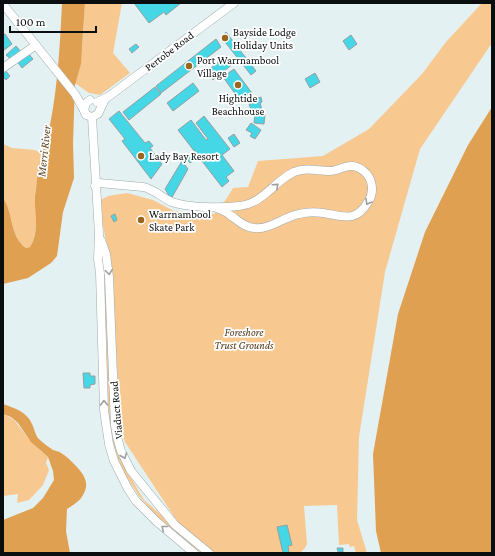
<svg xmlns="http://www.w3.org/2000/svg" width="495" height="556" viewBox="0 0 495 556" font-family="'Crimson Pro',serif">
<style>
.green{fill:#f8c891}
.water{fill:#e0a051}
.building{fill:#45d7e6;stroke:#949fa1}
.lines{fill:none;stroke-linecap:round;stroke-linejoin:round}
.minor-casing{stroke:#9eaaab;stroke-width:9}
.minor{stroke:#fff;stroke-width:8}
.oneway{stroke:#9d9f9f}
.poi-dot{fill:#9a651c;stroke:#fff;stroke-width:1.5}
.labels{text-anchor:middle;stroke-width:3.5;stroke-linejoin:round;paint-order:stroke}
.poi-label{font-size:11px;fill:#0a0e0f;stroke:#fff;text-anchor:start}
.street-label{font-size:11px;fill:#0a0e0f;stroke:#fff}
.park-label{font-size:11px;font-style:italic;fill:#513716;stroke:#fff}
.water-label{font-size:12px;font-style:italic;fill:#5e4322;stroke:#fff}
</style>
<rect width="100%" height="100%" fill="#e4f1f2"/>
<!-- green -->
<g class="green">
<path d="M85,3h37l-9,50 17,20 -30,22 -11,-2 -14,-10c9,-22 8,-56 10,-80z"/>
<path d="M482,3h10v40l-72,106 -35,123 -26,165 -2,83 10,33h-11l-2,-7 -4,1 -1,-3 -10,1 -2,-40 -33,1 3,38 -2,4 -5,5h-87l-27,-23 -9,-9 -52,-79 -3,-10 -7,-93 -2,-67 -11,-50 -1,-22 7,-4 19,-3 26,7 21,11 40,3 13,-16 6,-10 15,-1 10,-26 65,-5 46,-27 53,-55 24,-32z"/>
<path d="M3,144l9,4 23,2 7,4c-3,13 -5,27 -7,40 -1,18 5,38 -5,53l-4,1c-17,-12 -12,-35 -23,-50z"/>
<path d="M100,244l3,1 15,204 13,29 13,22 39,34 25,19h-7l-44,-36 -18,-21 -15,-23 -11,-27 -4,-19 -3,-98z"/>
<path d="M3,414c16,6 17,16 28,27 5,6 11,11 17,16l-2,6 3,7 -6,15 -14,15 -12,3 1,-9 -15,2z"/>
</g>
<!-- water -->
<g class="water">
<path d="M62,3h23l-4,61 -6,21 -2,58 1,35 -11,34 -6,44 -6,7 -23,15 -25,6v-86c11,15 6,38 23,50l4,-1c10,-15 4,-34 5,-51 1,-8 2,-16 3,-24 2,-16 9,-31 12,-47 8,-40 10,-82 12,-122z"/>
<path d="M492,107v446h-111l-5,-22 -3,-77 25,-140 27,-82 43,-87z"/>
<path d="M3,404c12,4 24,8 29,20 3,6 3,12 8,16 4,4 9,7 13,10 2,1 6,1 8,3 4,2 7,5 10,8 9,9 21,20 12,34 -3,6 -10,10 -16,14l-1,22 4,22h-67v-33l30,-12 10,-10 11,-18 -1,-9 -5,-14 -17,-15 -13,-19 -7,-6 -8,-3z"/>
</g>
<!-- building -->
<g class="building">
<path d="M134,3h47l-15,12 -2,-3 -15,11z"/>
<path d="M226,32l30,39 -5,4 -30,-38z"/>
<path d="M5,34l7,10 -9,7v-16z"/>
<path d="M351,35l6,9 -8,6 -6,-9z"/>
<path d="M216,39l5,8 -60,46 -5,-7z"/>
<path d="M136,44l3,3 -7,6 -3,-4z"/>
<path d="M16,46l6,7 -9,8 -7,-6z"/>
<path d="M27,52l6,7 -11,9 -6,-8z"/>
<path d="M227,55l7,8 -21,17 -7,-8z"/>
<path d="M4,69l6,7 -4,4 -3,-3v-7z"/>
<path d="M234,69l18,24 -11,9 -18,-25z"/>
<path d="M315,73l5,9 -10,6 -5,-9z"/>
<path d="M193,83l6,8 -26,20 -6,-8z"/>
<path d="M155,87l6,7 -32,26 -6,-8z"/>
<path d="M261,97l1,5 -2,1 2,7 -10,3 -3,-9 4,-1 -1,-3z"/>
<path d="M119,111l26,32 4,-2 4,5 -3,2 12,16 -11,15 -29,-38 3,-2 -16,-20z"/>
<path d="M255,113l10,1 -1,10 -10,-1z"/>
<path d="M204,116l26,33 -8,6 12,16 -8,6 3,4 -7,6 -44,-57 13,-10 15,20 2,-1 -12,-16z"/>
<path d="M251,123l10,7 -6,9 -5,-3 2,-3 -6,-3z"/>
<path d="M234,134l6,9 -6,4 -6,-9z"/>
<path d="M195,151l4,6 -9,6 -4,-5z"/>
<path d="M182,161l6,8 -17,30 -6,-10z"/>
<path d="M115,214l2,6 -3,2 -3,-6z"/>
<path d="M83,373h7v3h5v8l-5,1v3h-6z"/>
<path d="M287,525l5,20 -4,1 1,7h-6l-6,-26z"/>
<path d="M337,548h6v4h-5z"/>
</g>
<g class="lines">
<defs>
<g id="minor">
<path d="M3,4l72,90 10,18"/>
<path d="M3,68l33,-23"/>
<path d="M90,100l-4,3 -2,7 2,5 6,2 6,-3 7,-15"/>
<path d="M97,102l11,-5 126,-94"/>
<path d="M92,117l7,117 -1,25 2,14 4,137 5,34 5,17 14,28 8,12 20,20 38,32"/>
<path d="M95,186l4,-3 44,4c11,2 19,11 29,15 17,6 49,6 67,4 24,-2 35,-25 55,-34 13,-5 23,-1 36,-1 7,0 14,-5 21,-5 9,0 18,8 20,16 2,7 1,14 -3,20 -12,21 -26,14 -45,11 -8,-1 -16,-1 -24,1 -16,3 -29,16 -45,14 -11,-1 -16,-8 -24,-13 -5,-4 -10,-6 -16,-8"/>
<path d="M101,240l5,14 3,23 6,148 2,12 4,14 10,20 44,54 34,28"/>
</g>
</defs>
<!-- minor casing -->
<use href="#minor" class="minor-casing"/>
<!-- minor -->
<use href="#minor" class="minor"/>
</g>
<!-- one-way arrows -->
<defs><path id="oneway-chevron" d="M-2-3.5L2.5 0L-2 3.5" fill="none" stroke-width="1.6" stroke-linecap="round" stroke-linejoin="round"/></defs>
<g class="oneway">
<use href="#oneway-chevron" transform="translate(276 186) rotate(-42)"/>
<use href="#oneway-chevron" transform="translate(368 202) rotate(120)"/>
<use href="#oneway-chevron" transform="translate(109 272) rotate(82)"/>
<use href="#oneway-chevron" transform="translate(104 403) rotate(-91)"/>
<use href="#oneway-chevron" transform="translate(124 456) rotate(67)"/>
<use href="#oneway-chevron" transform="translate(164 528) rotate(-141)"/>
</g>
<!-- markers -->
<g class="poi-dot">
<circle cx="225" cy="38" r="4"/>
<circle cx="189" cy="66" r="4"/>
<circle cx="238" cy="85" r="4"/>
<circle cx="141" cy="156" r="4"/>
<circle cx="141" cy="220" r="4"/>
</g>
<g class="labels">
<!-- poi labels -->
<g class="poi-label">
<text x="233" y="36">Bayside Lodge<tspan x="233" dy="13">Holiday Units</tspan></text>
<text x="197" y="64">Port Warrnambool<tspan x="197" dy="13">Village</tspan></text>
<text x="238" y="102" text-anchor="middle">Hightide<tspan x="238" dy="13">Beachhouse</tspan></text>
<text x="149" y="160">Lady Bay Resort</text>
<text x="149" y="218">Warrnambool<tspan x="149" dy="13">Skate Park</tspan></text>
</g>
<!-- street labels -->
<g class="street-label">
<text transform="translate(169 51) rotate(-37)" y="4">Pertobe Road</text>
<text transform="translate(116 410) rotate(-95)" y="4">Viaduct Road</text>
</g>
<!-- park labels -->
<g class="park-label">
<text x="244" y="336">Foreshore<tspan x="244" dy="13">Trust Grounds</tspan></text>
</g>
<!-- water labels -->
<g class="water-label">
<text transform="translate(44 151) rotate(-84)" y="4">Merri River</text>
</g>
</g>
<!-- border -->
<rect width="495" height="556" fill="none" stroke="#0a0e0f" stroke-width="8"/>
<!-- scale -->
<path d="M10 26v6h86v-6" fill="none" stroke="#0a0e0f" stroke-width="2"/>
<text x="16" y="26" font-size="12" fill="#0a0e0f" stroke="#ffffff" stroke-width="3" paint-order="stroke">100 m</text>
</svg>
